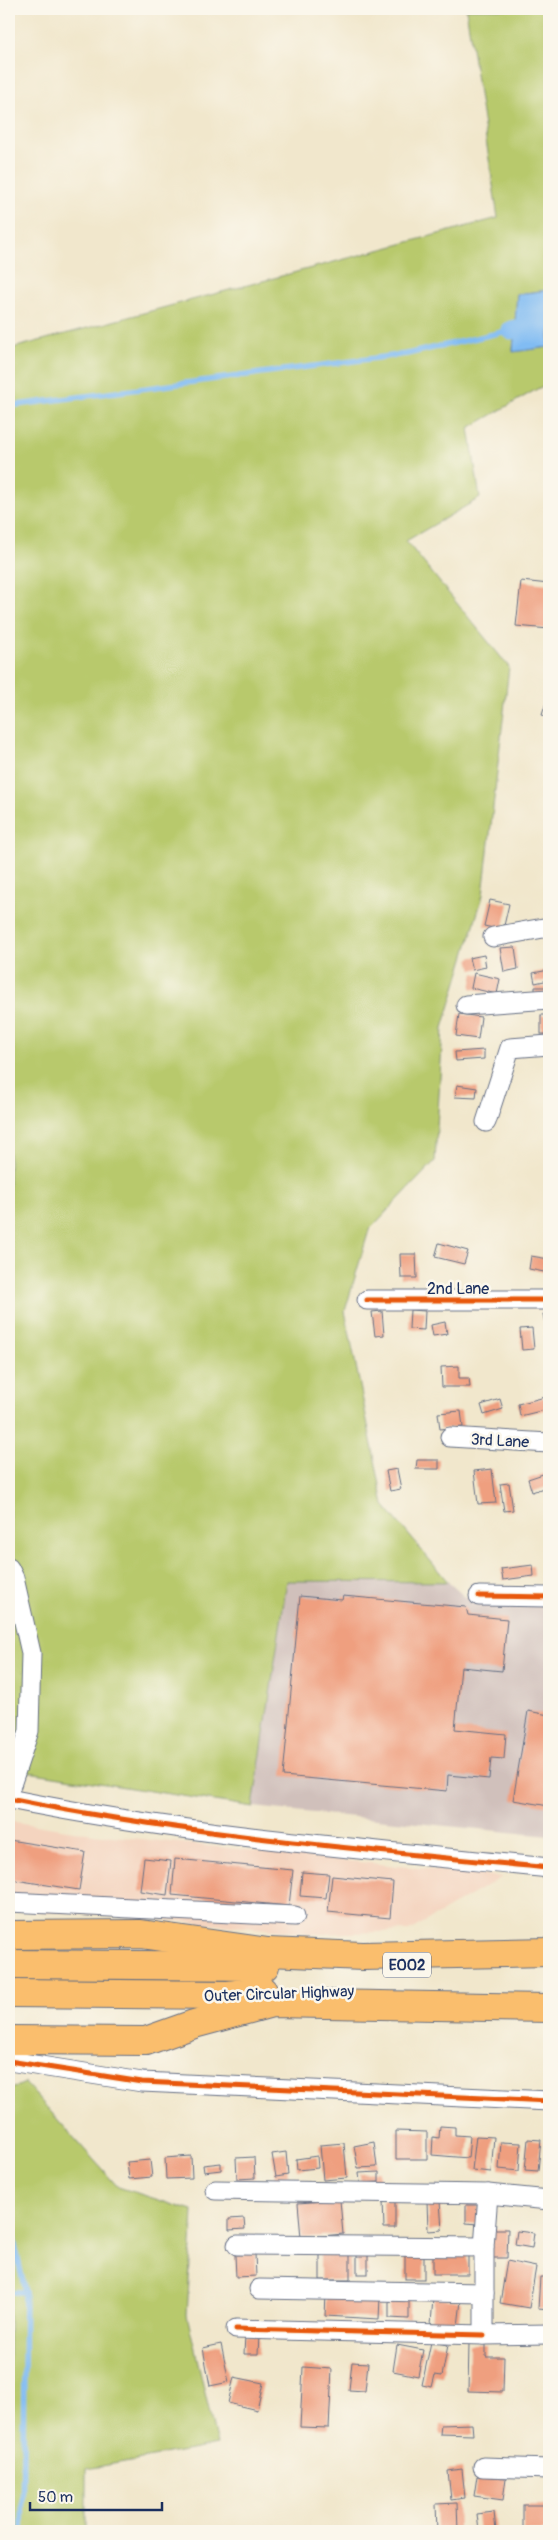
<svg xmlns="http://www.w3.org/2000/svg" width="558" height="2540" viewBox="0 0 558 2540" font-family="Pangolin,sans-serif">
<style>
.built{fill:#f4d4bf}
.industrial{fill:#d0c0bb}
.green{fill:#b8c96c;stroke:#6a7c65}
.water{fill:#81bcf3;stroke:#4e76a8}
.lines{fill:none;stroke-linecap:round;stroke-linejoin:round}
.stream{stroke:#81bcf3;stroke-width:5.5}
.canal{stroke:#81bcf3;stroke-width:19}
.building{fill:#ef9f7f}
.minor-casing{stroke:#666f84;stroke-width:21}
.highway-casing{stroke:#666f84;stroke-width:30}
.minor{stroke:#fff;stroke-width:19}
.highway{stroke:#fabe6d;stroke-width:28}
.cycleway-casing{stroke:#fbf7ec;stroke-width:8}
.cycleway{stroke:#e8590c;stroke-width:5}
.labels{text-anchor:middle;stroke-width:5;stroke-linejoin:round;paint-order:stroke}
.shield{fill:#fbf7ec;stroke:#5e6b89;stroke-width:1}
.shield-label{font-size:15px;font-weight:bold;fill:#1b2f5e}
.street-label{font-size:16px;fill:#1b2f5e;stroke:#fbf7ec}
</style>
<rect width="100%" height="100%" fill="#fbf7ec"/>
<filter id="ink" filterUnits="userSpaceOnUse"><feTurbulence type="fractalNoise" baseFrequency=".02" numOctaves="2"/><feDisplacementMap in="SourceGraphic" scale="10" xChannelSelector="R" yChannelSelector="G"/><feConvolveMatrix kernelMatrix="1 2 1 2 8 2 1 2 1" color-interpolation-filters="sRGB"/></filter>
<filter id="wash" filterUnits="userSpaceOnUse"><feTurbulence type="fractalNoise" baseFrequency=".0096" numOctaves="4" result="noise"/><feDisplacementMap in="SourceGraphic" scale="20" xChannelSelector="R" yChannelSelector="G"/><feGaussianBlur stdDeviation="1.12" result="paint"/><feColorMatrix in="noise" values="0 0 0 0 0 0 0 0 0 0 0 0 0 0 0 0 0 1.4 0 .05"/><feComposite in="paint" operator="in"/></filter>
<g filter="url(#wash)">
<rect width="100%" height="100%" fill="#f1e7cc"/>
<!-- built -->
<path class="built" d="M9,1821l84,13 409,43 -93,54 -90,3 -207,-19 -103,-5z"/>
<!-- industrial -->
<path class="industrial" d="M287,1581l161,1 17,15 84,6v233l-296,-29z"/>
<!-- green -->
<g class="green">
<path d="M466,9h83v281l-32,4 -4,57 36,-4v41h-10l-70,40 11,70 -74,43 103,126 -26,228 -40,133 -8,133 -66,69 -24,81 39,194 64,77 -161,-1 -34,226 -244,-38v-1420l489,-131z"/>
<path d="M25,2083l93,104 75,24 -6,104 30,130 -131,24v62h-77v-441z"/>
</g>
<!-- water -->
<path class="water" d="M549,290v57l-36,5 4,-58z"/>
<g class="lines">
<!-- stream -->
<g class="stream">
<path d="M9,406l398,-52 104,-24"/>
<path d="M9,2216l16,76 -3,239"/>
<path d="M9,2292h16"/>
</g>
<!-- canal -->
<path class="canal" d="M511,330l38,-9"/>
</g>
<g id="blocks">
<!-- building -->
<g class="building">
<path d="M521,581l28,3v45l-33,-3z"/>
<path d="M549,693v24l-7,-2z"/>
<path d="M490,900l19,4 -6,26 -19,-4z"/>
<path d="M515,947l3,22 -14,3 -4,-24z"/>
<path d="M484,955l2,12 -14,3 -3,-12z"/>
<path d="M549,970v10l-14,3 -2,-10z"/>
<path d="M474,973l26,6 -3,15 -26,-6z"/>
<path d="M535,987h14v6l-14,1z"/>
<path d="M459,1014l22,3 -3,22 -22,-3z"/>
<rect x="541" y="1015" width="8" height="19"/>
<path d="M484,1050v9l-28,2 -1,-9z"/>
<path d="M457,1085l20,3 -1,10 -21,-1z"/>
<path d="M439,1243l29,8 -4,13 -29,-7z"/>
<path d="M400,1254h16l1,24h-16z"/>
<path d="M531,1256l18,3v14l-20,-4z"/>
<path d="M410,1310l15,1 -1,19 -15,-1z"/>
<path d="M382,1311l2,24 -9,1 -3,-24z"/>
<path d="M549,1313v21h-2l-4,-20z"/>
<path d="M445,1322l2,12 -14,2 -2,-11z"/>
<path d="M532,1328l2,21 -12,1 -2,-21z"/>
<path d="M459,1366v12h10l1,9h-28l-1,-20z"/>
<path d="M549,1396v13l-29,7 -2,-12z"/>
<path d="M500,1399l3,10 -19,6 -3,-10z"/>
<path d="M461,1411l2,16 -23,2 -2,-16z"/>
<path d="M417,1460h22v9h-23z"/>
<path d="M397,1469l4,20 -11,2 -4,-20z"/>
<path d="M492,1469l4,34 -18,1 -4,-33z"/>
<path d="M549,1472v14l-17,6 -4,-13z"/>
<path d="M509,1483l4,27 -9,1 -4,-27z"/>
<path d="M545,1529h4v27h-1z"/>
<path d="M533,1565l1,11 -31,4 -2,-11z"/>
<path d="M300,1596l42,4 1,-4 123,11 2,8 39,4 -5,52 -41,-4 -6,62 51,5 -2,25 -13,-1 -2,21 -41,-4 -1,16 -164,-15z"/>
<path d="M528,1711l21,4v91l-36,-6z"/>
<path d="M9,1840l76,12 -6,38 -70,-11z"/>
<path d="M144,1858l27,3 -4,34 -27,-4z"/>
<path d="M175,1859l118,11 -4,36 -117,-11z"/>
<path d="M302,1872l27,2 -3,24 -26,-2z"/>
<path d="M332,1876l61,6 -3,36 -62,-6z"/>
<path d="M440,2126l15,1v8l15,1 -2,22 -36,-3 1,-18 6,1z"/>
<path d="M396,2131l31,1v27h-31z"/>
<path d="M476,2136l18,1 -3,35 -19,-2z"/>
<path d="M528,2139l13,1 -3,31 -13,-1z"/>
<path d="M546,2141h3v28h-4z"/>
<path d="M374,2142l3,25 -19,1 -4,-22z"/>
<path d="M501,2142l20,1 -2,28 -20,-2z"/>
<path d="M344,2143l3,35 -24,2 -3,-35z"/>
<path d="M286,2152l2,23 -12,2 -4,-23z"/>
<path d="M191,2156l1,22 -26,1 -1,-21z"/>
<path d="M317,2156l1,12 -21,2 -1,-11z"/>
<path d="M254,2157l1,21 -18,1 -1,-21z"/>
<path d="M150,2160l2,17 -23,2 -2,-17z"/>
<path d="M221,2163v7l-17,2 -1,-7z"/>
<path d="M379,2172v10l-19,1 -1,-10z"/>
<path d="M340,2200l3,34 -42,4 -3,-35z"/>
<path d="M383,2200h12v28h-11z"/>
<path d="M427,2201h13l2,29 -14,1z"/>
<path d="M466,2205h12v19l-12,-1z"/>
<path d="M244,2218l1,11 -16,1v-11z"/>
<path d="M492,2229h16l-1,29h-16z"/>
<path d="M517,2231l17,2 -2,15 -17,-3z"/>
<path d="M320,2251l30,1v28h-30z"/>
<rect x="357" y="2253" width="11" height="21"/>
<rect x="405" y="2253" width="19" height="26"/>
<rect x="433" y="2253" width="35" height="21"/>
<path d="M255,2254l1,22 -20,1 -1,-22z"/>
<path d="M507,2261l29,6 -7,41 -29,-5z"/>
<path d="M540,2277h9v33l-11,-1z"/>
<path d="M326,2294l54,3 -1,22 -54,-3z"/>
<path d="M389,2298l20,1v20l-20,-1z"/>
<path d="M433,2298l28,3 -3,25 -27,-2z"/>
<path d="M245,2335l14,1 -1,18h-14z"/>
<path d="M431,2342l17,3 -6,31 -7,-1 -3,12 -10,-2z"/>
<path d="M221,2344l8,38 -19,4 -7,-38z"/>
<path d="M469,2344h17v13h18l-1,35 -35,-1z"/>
<path d="M397,2345l26,5 -5,26 -25,-5z"/>
<path d="M352,2362l16,1 -3,28 -16,-1z"/>
<path d="M303,2367l29,2 -3,59 -29,-1z"/>
<path d="M234,2377l29,6 -6,27 -29,-7z"/>
<path d="M472,2424l1,11 -33,-1 1,-9z"/>
<path d="M462,2469l3,29 -14,2 -3,-29z"/>
<path d="M477,2476l29,2 -3,22 -29,-4z"/>
<path d="M457,2503l1,28h-21l-1,-27z"/>
<rect x="523" y="2505" width="26" height="26"/>
<path d="M494,2512l2,19h-17l-2,-17z"/>
</g>
</g>
</g>
<g filter="url(#ink)">
<use href="#blocks" fill-opacity="0" stroke="#666f84" stroke-width="1"/>
<g class="lines">
<defs>
<g id="minor">
<path d="M493,937l56,-10"/>
<path d="M466,1005l83,-6"/>
<path d="M486,1122l24,-74 39,-3"/>
<path d="M367,1300h182"/>
<path d="M450,1437l99,6"/>
<path d="M9,1568l5,10 17,75 -2,78 -20,60"/>
<path d="M479,1596l70,1"/>
<path d="M9,1799c178,36 359,51 540,69"/>
<path d="M9,1902l286,14"/>
<path d="M9,2061l133,21 407,19"/>
<path d="M215,2190l273,4 61,6"/>
<path d="M488,2194l-4,53v88l65,-1"/>
<path d="M237,2245l247,2"/>
<path d="M259,2289l225,4"/>
<path d="M236,2329l248,6"/>
<path d="M483,2467l66,2"/>
</g>
<g id="highway">
<path d="M9,1935l132,-1 127,18 95,4 186,-4"/>
<path d="M9,1964l256,2"/>
<path d="M9,1993l219,2 35,-4"/>
<path d="M9,2040l137,1 48,-17 78,-21 277,5"/>
</g>
</defs>
<!-- minor casing -->
<use href="#minor" class="minor-casing"/>
<!-- highway casing -->
<use href="#highway" class="highway-casing"/>
<!-- minor -->
<use href="#minor" class="minor"/>
<!-- highway -->
<use href="#highway" class="highway"/>
<defs>
<g id="cycleway">
<path d="M367,1300h182"/>
<path d="M479,1596l70,1"/>
<path d="M9,1799c178,36 359,51 540,69"/>
<path d="M9,2061l133,21 407,19"/>
<path d="M236,2329l248,6"/>
</g>
</defs>
<!-- cycleway casing -->
<use href="#cycleway" class="cycleway-casing"/>
<!-- cycleway -->
<use href="#cycleway" class="cycleway"/>
</g>
</g>
<g class="labels">
<!-- shield labels -->
<rect class="shield" x="383" y="1952.5" width="48" height="25" rx="4"/>
<g class="shield-label">
<text x="407" y="1970">E002</text>
</g>
<!-- street labels -->
<g class="street-label">
<text x="458" y="1294">2nd Lane</text>
<text transform="translate(500 1440) rotate(3)" y="6">3rd Lane</text>
<text transform="translate(279 1993) rotate(-2)" y="6">Outer Circular Highway</text>
</g>
</g>
<!-- margin -->
<rect width="558" height="2540" fill="none" stroke="#fbf7ec" stroke-width="30"/>
<!-- scale -->
<path d="M30 2502v8h132v-8" fill="none" stroke="#1b2f5e" stroke-width="2.5"/>
<text x="38" y="2502" font-size="15" fill="#1b2f5e" stroke="#fbf7ec" stroke-width="4" paint-order="stroke">50 m</text>
</svg>
